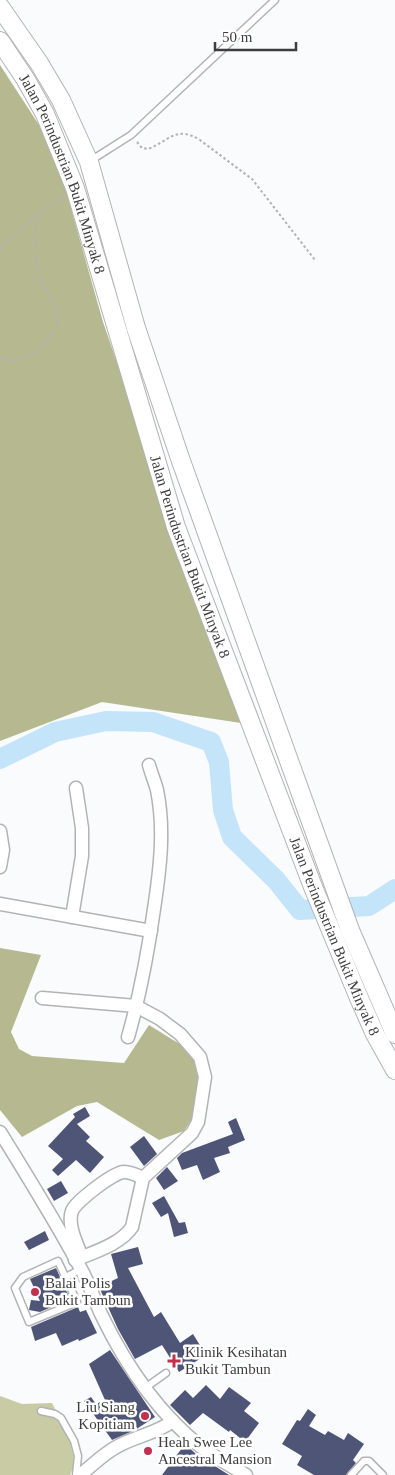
<svg xmlns="http://www.w3.org/2000/svg" width="395" height="1475" viewBox="0 0 395 1475" font-family="Georgia,serif">
<style>
.green{fill:#c8cba3}
.forest{fill:#b6b88f}
.lines{fill:none;stroke-linecap:round;stroke-linejoin:round}
.river{stroke:#c4e4fa;stroke-width:20}
.building{fill:#4f5577}
.lane-casing{stroke:#b2b3b4;stroke-width:9}
.street-casing{stroke:#b2b3b4;stroke-width:15}
.secondary-casing{stroke:#b2b3b4;stroke-width:20}
.path{stroke:#b1b2b4;stroke-width:2;stroke-dasharray:2.5 2.5;stroke-linecap:butt}
.lane{stroke:#fff;stroke-width:6}
.street{stroke:#fff;stroke-width:12}
.secondary{stroke:#fff;stroke-width:18}
.poi-dot{fill:#c1304c;stroke:#fff;stroke-width:2}
.labels{text-anchor:middle;stroke-width:5;stroke-linejoin:round;paint-order:stroke}
.street-label{font-size:15px;fill:#3d3d3e;stroke:#fff}
.poi-label{font-size:15px;fill:#3d3d3e;stroke:#fff;text-anchor:start}
</style>
<rect width="100%" height="100%" fill="#fafbfd"/>
<!-- green -->
<path class="green" d="M0,1396l22,8 30,-1 16,32 7,28 -5,12h-70z"/>
<!-- forest -->
<g class="forest">
<path d="M0,65l54,83 49,174 138,401 -139,-21 -102,39z"/>
<path d="M0,948l41,7 -30,77 8,17 13,7 92,7 25,-38 37,23 10,14 2,15 -5,40 -9,14 -25,9 -62,-38 -20,4 -55,31 -22,-27z"/>
</g>
<g class="lines">
<!-- river -->
<path class="river" d="M0,759l55,-27 51,-11 47,1 58,20 8,20 4,48 9,27 44,43 24,30 69,-4 26,-17"/>
</g>
<!-- building -->
<g class="building">
<path d="M85,1107l5,9 -13,8 13,13 -4,4 18,16 -14,16 -14,-13 -18,16 -6,-6 11,-11 -15,-13 27,-29 -2,-3z"/>
<path d="M236,1118l9,22 -17,7 2,6 -16,5 6,14 -17,8 -6,-15 -15,5 -5,-12 5,-5 51,-19 -5,-12z"/>
<path d="M144,1136l13,18 -13,12 -14,-19z"/>
<path d="M167,1167l11,14 -14,9 -8,-12z"/>
<path d="M61,1181l7,12 -14,8 -7,-12z"/>
<path d="M164,1196l15,27 6,-1 3,11 -14,4 -6,-24 -7,4 -9,-14z"/>
<path d="M45,1231l4,9 -20,10 -5,-8z"/>
<path d="M138,1247l5,17 -15,4 26,49 7,-5 19,31 13,-9 13,21 -27,17 -17,-27 -27,14 -17,-30 -19,-42 19,-9 -7,-24z"/>
<path d="M56,1268l14,31 -30,13 -11,-2 2,-10 9,1 -10,-22z"/>
<path d="M78,1307l2,5 6,-2 11,23 -18,8 -1,-2 -16,7 -6,-13 -21,8 -4,-14z"/>
<path d="M110,1350l45,67 -20,13 -23,10 -28,-39 7,-4 5,7 9,-4 -16,-36z"/>
<path d="M206,1385l14,14 9,-12 22,16 -7,8 15,12 -14,19 -15,-12 -1,2 -26,-19 -13,12 -20,-20 15,-15 8,8z"/>
<path d="M308,1409l8,6 -7,11 16,9 3,-4 16,9 4,-7 16,11 -11,16 3,3 -10,12h-32l-17,-10 5,-9 -20,-12 15,-24 3,1z"/>
<path d="M185,1444l11,10 33,21h-67z"/>
</g>
<g class="lines">
<defs>
<g id="lane">
<path d="M90,161l41,-26 144,-135"/>
<path d="M58,1261l19,41 -48,20 -14,-34 8,-11z"/>
<path d="M66,1277l15,-8"/>
<path d="M145,1388l21,-15"/>
<path d="M41,1411l14,3 6,4 13,23 4,15 -2,19"/>
<path d="M351,1475l13,-14h5l14,14"/>
</g>
<g id="street">
<path d="M0,831l3,19 -3,17"/>
<path d="M0,904l151,27"/>
<path d="M72,917l10,-61v-28l-6,-40"/>
<path d="M42,998l94,8 24,13 20,15 20,23 5,20 -7,45 -6,11 -49,45 -11,49c-11,17 -38,25 -57,33"/>
<path d="M128,1037c12,-42 20,-85 26,-128 6,-39 11,-80 3,-119 -2,-8 -6,-17 -8,-25"/>
<path d="M0,1132c28,45 56,90 81,137 8,14 13,30 20,45 24,50 56,98 100,133 14,10 30,19 45,28"/>
<path d="M82,1257c-5,-13 -15,-32 -10,-46 3,-9 42,-39 52,-39 7,0 13,3 19,6"/>
<path d="M80,1475c13,-10 25,-23 40,-30 17,-9 37,-12 53,-24"/>
</g>
<g id="secondary">
<path d="M0,7l39,56 22,37 28,62 47,166 45,133 169,469 45,104"/>
<path id="s1" d="M0,41l26,39 19,34 30,74 101,339 137,360 46,111 16,36 20,36"/>
</g>
</defs>
<!-- lane casing -->
<use href="#lane" class="lane-casing"/>
<!-- street casing -->
<use href="#street" class="street-casing"/>
<!-- secondary casing -->
<use href="#secondary" class="secondary-casing"/>
<!-- path -->
<g class="path">
<path d="M137,142l5,6 6,1c21,-8 28,-24 52,-9l52,39 63,81"/>
<path d="M0,248l36,-32 27,-20"/>
<path d="M0,358c5,2 9,4 15,3 16,-2 45,-28 43,-45 -1,-14 -12,-23 -17,-35 -8,-22 -6,-42 -5,-65"/>
</g>
<!-- lane -->
<use href="#lane" class="lane"/>
<!-- street -->
<use href="#street" class="street"/>
<!-- secondary -->
<use href="#secondary" class="secondary"/>
</g>
<!-- markers -->
<g class="poi-dot">
<circle cx="35" cy="1292" r="5"/>
<path d="M171.5 1353.5h5v5h5v5h-5v5h-5v-5h-5v-5h5z"/>
<circle cx="145" cy="1416" r="5"/>
<circle cx="148" cy="1451" r="5"/>
</g>
<g class="labels">
<!-- street labels -->
<g class="street-label">
<text dy="5" stroke="none"><textPath href="#s1" startOffset="148">Jalan Perindustrian Bukit Minyak 8</textPath></text>
<text dy="5" stroke="none"><textPath href="#s1" startOffset="552">Jalan Perindustrian Bukit Minyak 8</textPath></text>
<text dy="5" stroke="none"><textPath href="#s1" startOffset="958">Jalan Perindustrian Bukit Minyak 8</textPath></text>
</g>
<!-- poi labels -->
<g class="poi-label">
<text x="45" y="1288">Balai Polis<tspan x="45" dy="17">Bukit Tambun</tspan></text>
<text x="185" y="1357">Klinik Kesihatan<tspan x="185" dy="17">Bukit Tambun</tspan></text>
<text x="135" y="1412" text-anchor="end">Liu Siang<tspan x="135" dy="17">Kopitiam</tspan></text>
<text x="158" y="1447">Heah Swee Lee<tspan x="158" dy="17">Ancestral Mansion</tspan></text>
</g>
</g>
<!-- scale -->
<path d="M215 42v8h81v-8" fill="none" stroke="#3d3d3e" stroke-width="2.5"/>
<text x="222" y="42" font-size="15" fill="#3d3d3e" stroke="#ffffff" stroke-width="4" paint-order="stroke">50 m</text>
</svg>
